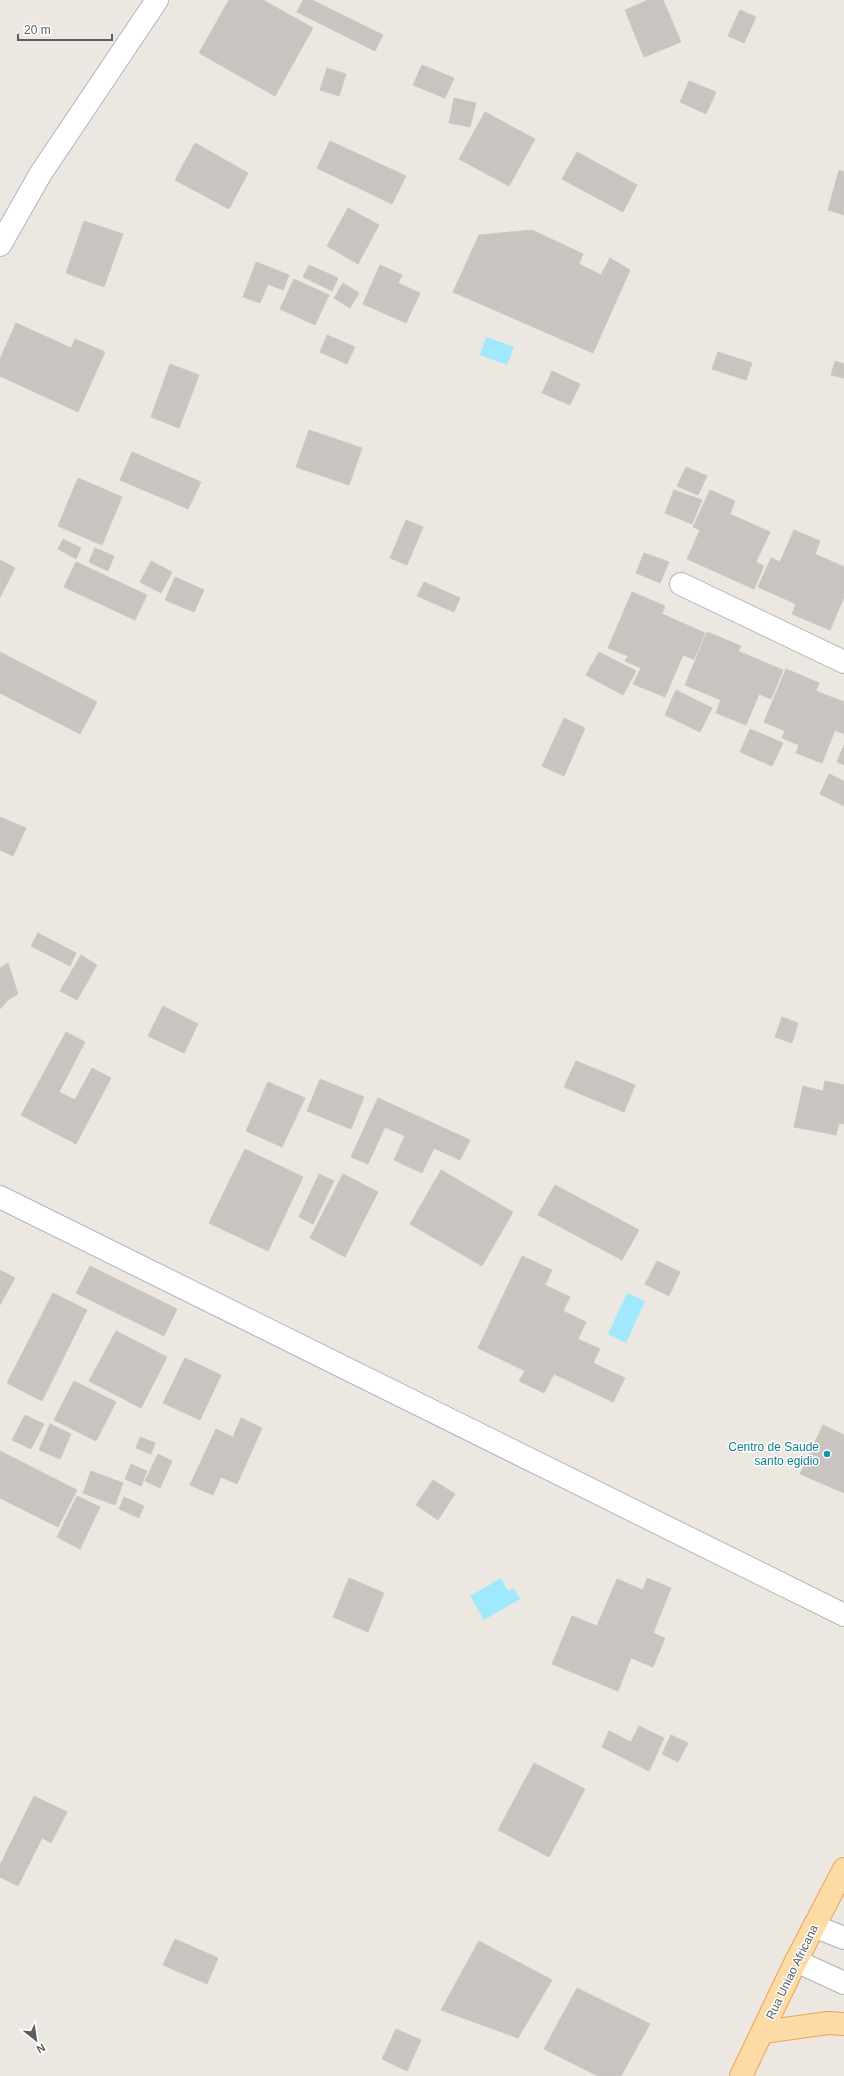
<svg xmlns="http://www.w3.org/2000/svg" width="844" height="2076" viewBox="0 0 844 2076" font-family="Helvetica,sans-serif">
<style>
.water{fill:#a0e9fd}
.building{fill:#c9c4c0;stroke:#d0c7bf}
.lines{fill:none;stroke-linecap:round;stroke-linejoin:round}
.minor-casing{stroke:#b1b5b8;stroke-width:24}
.major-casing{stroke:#eda258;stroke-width:24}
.minor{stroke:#fff;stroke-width:22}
.major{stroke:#fddba5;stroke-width:22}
.culture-dot{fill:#0f9aa8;stroke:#fff;stroke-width:1.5}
.labels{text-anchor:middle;stroke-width:3;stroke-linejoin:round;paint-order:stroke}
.culture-label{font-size:12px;fill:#0d838f;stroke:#fff;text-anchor:end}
.street-label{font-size:12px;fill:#595e61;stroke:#fff}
</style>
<rect width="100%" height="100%" fill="#ece7e0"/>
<!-- water -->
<g class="water">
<path d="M486,337l28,10 -7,18 -27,-10z"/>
<path d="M627,1293l18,8 -19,42 -18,-9z"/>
<path d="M501,1578l7,13 6,-3 6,11 -36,21 -14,-24z"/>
</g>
<!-- building -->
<g class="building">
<path d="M229,0h34l50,28 -38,68 -76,-43z"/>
<path d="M303,0h9l71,35 -8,16 -78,-39z"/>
<path d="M648,0h15l18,42 -37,15 -19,-47z"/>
<path d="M740,10l16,7 -12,26 -16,-7z"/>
<path d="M422,65l32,13 -9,20 -32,-13z"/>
<path d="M327,68l19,6 -7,22 -19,-6z"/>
<path d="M689,81l27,11 -10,22 -26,-12z"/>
<path d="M454,98l22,5 -6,24 -21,-4z"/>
<path d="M485,112l50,27 -26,47 -50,-27z"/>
<path d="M330,141l76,35 -14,28 -75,-36z"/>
<path d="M195,143l53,30 -19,36 -54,-29z"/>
<path d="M577,152l60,33 -14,27 -61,-33z"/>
<path d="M839,170l5,2v43l-16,-5z"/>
<path d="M348,208l31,17 -21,39 -31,-18z"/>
<path d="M84,221l39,13 -19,53 -38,-14z"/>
<path d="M532,230l51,24 -4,10 22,11 9,-17 20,12 -37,83 -140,-61 26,-57z"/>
<path d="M256,262l33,13 -6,15 -15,-6 -8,19 -17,-6z"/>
<path d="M309,265l29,13 -6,13 -29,-14z"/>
<path d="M380,265l22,10 -4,8 22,10 -14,30 -43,-19z"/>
<path d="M294,279l35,16 -14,30 -35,-16z"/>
<path d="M343,283l16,10 -9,15 -16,-10z"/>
<path d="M16,323l55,25 4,-9 30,13 -27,60 -78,-36v-17z"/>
<path d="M327,335l28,12 -8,17 -27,-12z"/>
<path d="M718,352l34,11 -6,17 -34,-11z"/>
<path d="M835,361l9,3v14l-13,-3z"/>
<path d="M170,364l29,11 -20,53 -28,-11z"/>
<path d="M552,371l28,13 -10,21 -28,-12z"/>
<path d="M309,430l53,18 -13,37 -53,-18z"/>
<path d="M132,452l69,30 -13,27 -68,-29z"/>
<path d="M686,467l21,9 -9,19 -21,-9z"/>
<path d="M78,478l44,19 -20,48 -44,-19z"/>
<path d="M674,490l28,10 -10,24 -27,-11z"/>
<path d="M710,490l25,11 -5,13 40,18 -14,30 8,4 -10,23 -67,-30 13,-29 -7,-3z"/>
<path d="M406,520l17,7 -16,38 -17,-7z"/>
<path d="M794,530l26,11 -5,13 29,13v30l-14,33 -38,-16 4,-10 -38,-17 13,-29 9,4z"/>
<path d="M63,539l18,9 -5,11 -18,-10z"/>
<path d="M95,548l19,8 -6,15 -19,-9z"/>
<path d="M644,553l25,9 -9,21 -24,-10z"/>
<path d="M0,560l15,8 -15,29z"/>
<path d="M151,561l21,11 -11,21 -21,-11z"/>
<path d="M76,562l71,33 -12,25 -71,-33z"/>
<path d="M175,577l29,13 -10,22 -29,-12z"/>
<path d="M424,582l36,16 -6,14 -37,-16z"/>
<path d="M632,592l33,14 -3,8 43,19 -11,26 -11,-4 -18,42 -32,-13 8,-16 -16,-7 3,-5 -20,-8z"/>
<path d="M707,632l34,14 -3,5 45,19 -12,29 -12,-5 -13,31 -30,-12 5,-13 -36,-15z"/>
<path d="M0,652l97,50 -17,32 -80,-41z"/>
<path d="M599,652l37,19 -13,24 -37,-20z"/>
<path d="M786,669l33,14 -3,8 28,11v32l-9,-4 -13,33 -26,-10 3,-8 -17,-7 3,-7 -21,-9z"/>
<path d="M676,690l36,18 -12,24 -35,-17z"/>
<path d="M564,718l21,10 -21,48 -22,-10z"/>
<path d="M750,729l33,14 -11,23 -32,-14z"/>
<path d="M844,745v20l-7,-3z"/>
<path d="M829,774l15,7v25l-24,-12z"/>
<path d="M0,817l26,11 -13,28 -13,-6z"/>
<path d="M38,933l38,20 -6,13 -39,-20z"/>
<path d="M81,955l16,10 -20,35 -17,-9z"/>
<path d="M8,963l10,31 -10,6 -8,9v-41z"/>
<path d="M163,1006l35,18 -14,29 -36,-17z"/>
<path d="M782,1017l16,6 -6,20 -17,-6z"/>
<path d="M66,1032l19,10 -26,50 16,8 17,-32 19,10 -35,66 -55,-29z"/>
<path d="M576,1061l59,24 -11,27 -60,-25z"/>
<path d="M320,1079l44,18 -13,32 -44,-18z"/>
<path d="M825,1081l19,4v39l-5,-1 -3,12 -42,-8 9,-41 20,5z"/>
<path d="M268,1082l37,16 -23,49 -36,-16z"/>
<path d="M378,1098l92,42 -10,20 -26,-12 -12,25 -28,-13 11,-24 -20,-9 -17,37 -17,-7z"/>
<path d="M245,1149l58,28 -35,74 -59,-28z"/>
<path d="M441,1170l72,42 -31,54 -72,-42z"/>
<path d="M319,1174l15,7 -21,43 -14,-7z"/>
<path d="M343,1174l35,18 -33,65 -35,-19z"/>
<path d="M555,1185l84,45 -17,30 -84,-45z"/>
<path d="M522,1256l30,14 -7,15 25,12 -7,14 23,11 -8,17 22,10 -7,14 32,15 -12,24 -59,-28 -10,19 -25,-12 6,-10 -47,-23z"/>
<path d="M657,1261l23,11 -11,24 -24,-12z"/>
<path d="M90,1266l87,43 -13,27 -88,-43z"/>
<path d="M0,1270l15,8 -15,27z"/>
<path d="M53,1293l34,17 -45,91 -35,-18z"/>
<path d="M116,1331l51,26 -26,51 -52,-27z"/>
<path d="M185,1358l36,17 -21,45 -37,-17z"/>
<path d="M74,1381l42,21 -20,39 -42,-21z"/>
<path d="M25,1415l19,9 -13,25 -19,-9z"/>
<path d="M241,1418l21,10 -25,56 -16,-7 -8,18 -23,-10 26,-56 17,8z"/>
<path d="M50,1424l21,10 -11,25 -21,-9z"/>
<path d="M823,1425l21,10v58l-44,-19z"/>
<path d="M140,1437l15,6 -4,11 -15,-6z"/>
<path d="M0,1451l77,39 -19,37 -58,-29z"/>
<path d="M158,1454l14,7 -12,27 -15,-7z"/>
<path d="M131,1464l16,7 -6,15 -16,-7z"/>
<path d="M91,1471l32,12 -8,22 -32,-12z"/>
<path d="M433,1480l22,14 -17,26 -22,-15z"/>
<path d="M77,1496l23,11 -20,42 -23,-12z"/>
<path d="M124,1497l20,9 -5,12 -20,-9z"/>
<path d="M349,1578l35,15 -16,39 -35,-15z"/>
<path d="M647,1578l24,10 -18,45 12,5 -12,29 -22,-9 -13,33 -66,-27 20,-48 25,10 20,-47 26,11z"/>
<path d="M639,1726l25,12 -15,33 -47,-24 7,-16 22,11z"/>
<path d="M671,1735l17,8 -10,19 -16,-8z"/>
<path d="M534,1763l51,26 -36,68 -51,-27z"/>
<path d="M34,1796l33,16 -16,31 -9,-5 -24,48 -18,-9v-12z"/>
<path d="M175,1939l43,19 -11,26 -44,-19z"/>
<path d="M479,1941l73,39 -34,58 -77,-28z"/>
<path d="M577,1988l73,36 -29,52h-23l-54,-27z"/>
<path d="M396,2029l25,11 -14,31 -25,-12z"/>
</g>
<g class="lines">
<defs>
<g id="minor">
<path d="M0,245l41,-72 116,-173"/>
<path d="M681,584l163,78"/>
<path d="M0,1197l844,418"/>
<path d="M814,1926l30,12"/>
<path d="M796,1961l48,22"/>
</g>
<g id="major">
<path d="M763,2032l65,-9 16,1"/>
<path d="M741,2076l55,-115 48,-92"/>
</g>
</defs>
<!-- minor casing -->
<use href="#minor" class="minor-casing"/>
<!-- major casing -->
<use href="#major" class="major-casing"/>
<!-- minor -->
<use href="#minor" class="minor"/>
<!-- major -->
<use href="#major" class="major"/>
</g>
<!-- markers -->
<circle class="culture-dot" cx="827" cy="1454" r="4"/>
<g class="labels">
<!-- culture labels -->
<g class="culture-label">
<text x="819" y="1451">Centro de Saude<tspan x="819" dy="14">santo egidio</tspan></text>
</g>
<!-- street labels -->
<g class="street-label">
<text transform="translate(792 1972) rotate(-64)" y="4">Rua Uniao Africana</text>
</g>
</g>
<!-- north arrow -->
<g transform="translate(36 2040) rotate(150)" stroke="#ffffff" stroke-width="3" paint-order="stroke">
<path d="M0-3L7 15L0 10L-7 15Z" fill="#595e61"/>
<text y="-6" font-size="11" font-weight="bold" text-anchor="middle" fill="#595e61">N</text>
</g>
<!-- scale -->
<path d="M18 34v6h94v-6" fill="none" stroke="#595e61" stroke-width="2"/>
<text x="24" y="34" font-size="12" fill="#595e61" stroke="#ffffff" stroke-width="3" paint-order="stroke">20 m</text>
</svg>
